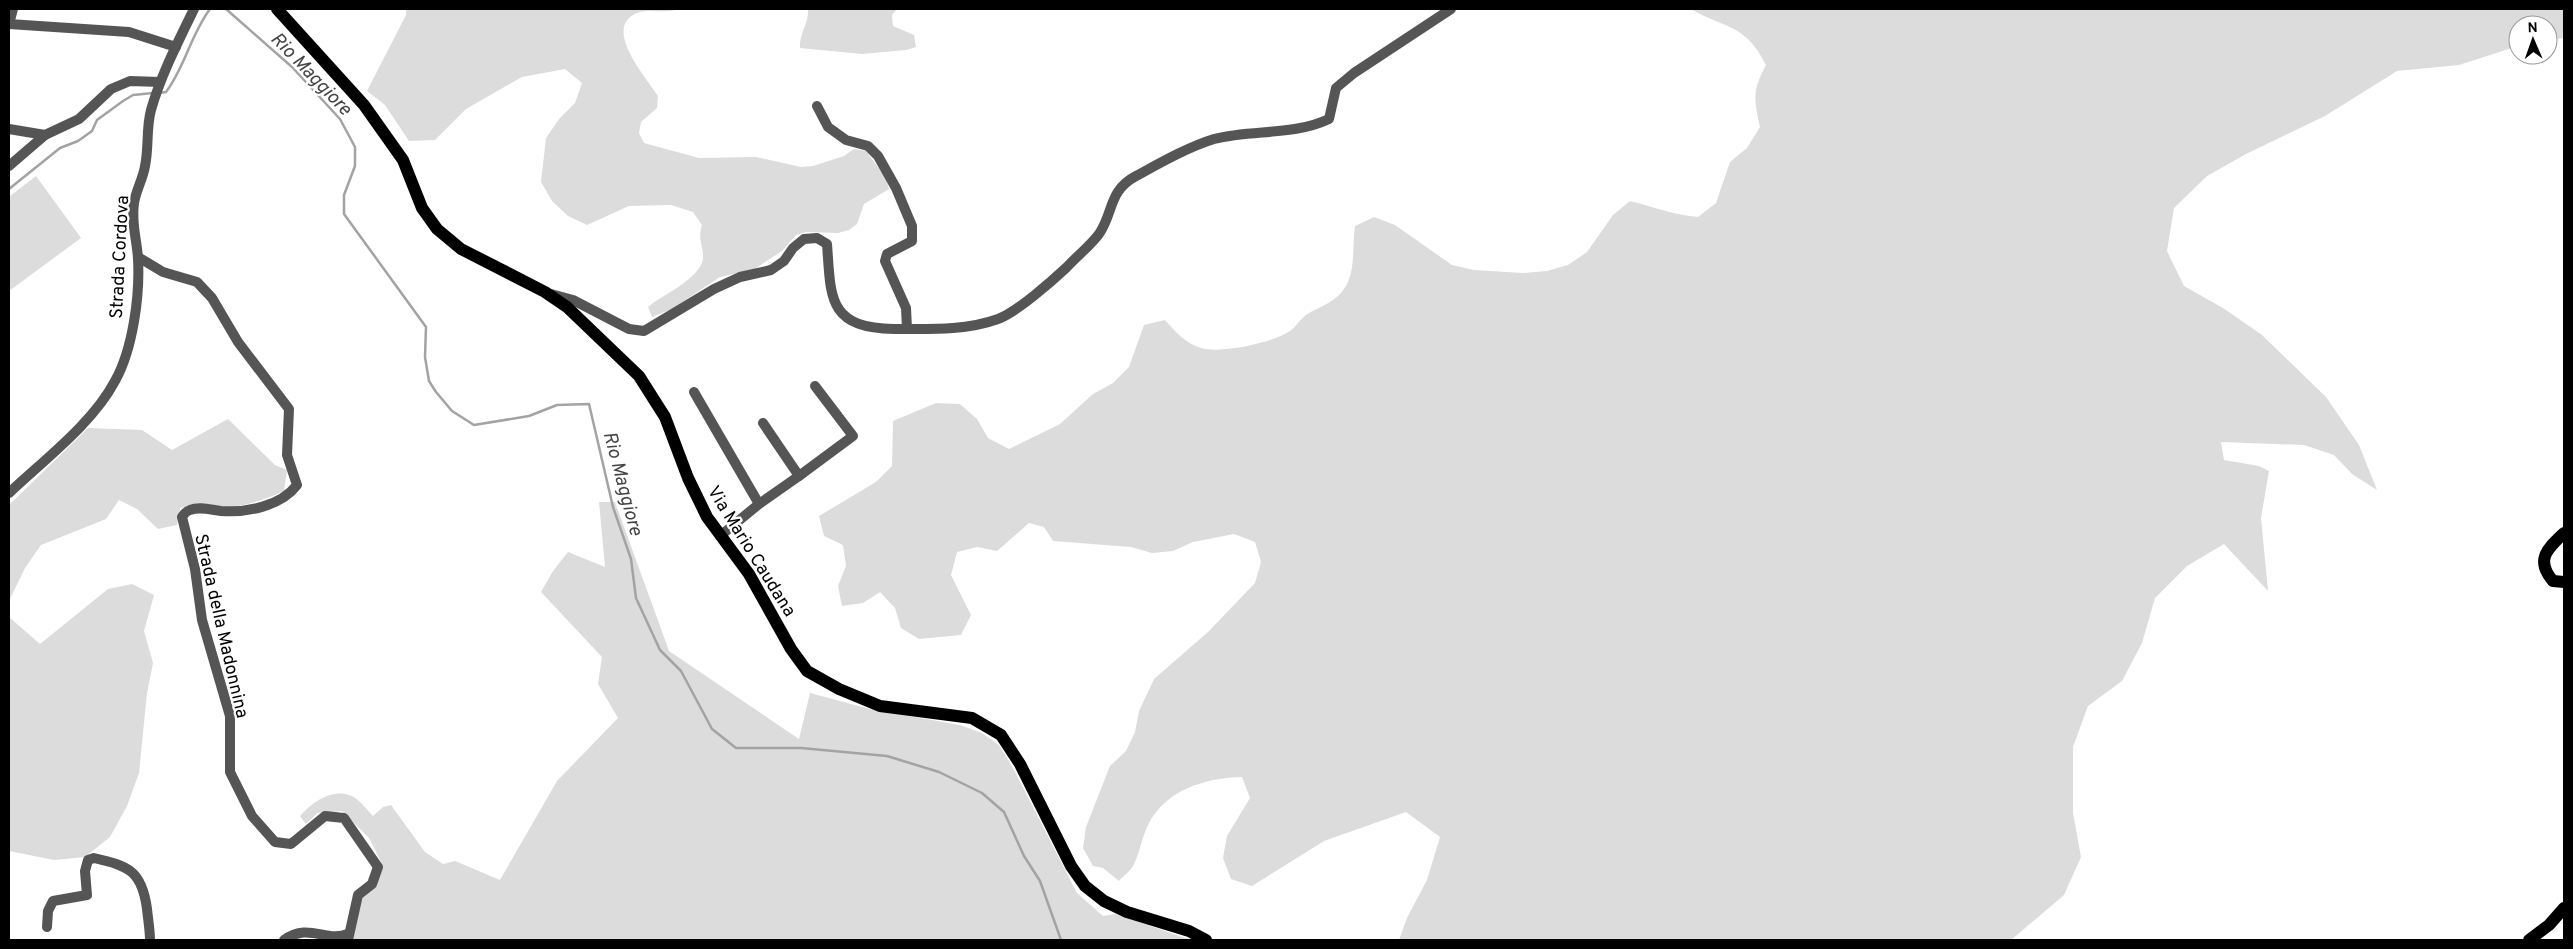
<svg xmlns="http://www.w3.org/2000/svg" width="2573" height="949" viewBox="0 0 2573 949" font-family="Overpass,sans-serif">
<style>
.green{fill:#dcdcdc}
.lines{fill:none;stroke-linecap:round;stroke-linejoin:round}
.stream{stroke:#a3a3a3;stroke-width:2.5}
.minor{stroke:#555;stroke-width:10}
.major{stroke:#000;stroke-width:12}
.labels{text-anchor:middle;stroke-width:4.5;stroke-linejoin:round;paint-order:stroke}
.street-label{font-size:18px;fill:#000;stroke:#fff}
.water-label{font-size:19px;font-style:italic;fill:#444;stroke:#fff}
</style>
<rect width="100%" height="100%" fill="#fff"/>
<!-- green -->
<g class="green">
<path d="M406,9h272c-12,5 -26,0 -38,3 -41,13 6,65 18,84l-1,12 -16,14 -2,11 5,10 55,15 57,-1 45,10 12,-1 31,-10 10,-7 12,2 20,27 3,11 -25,15 -7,20 -8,6 -11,3 -32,-1 -10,3 -14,16 -29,19 -33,7 -48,32 -20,8 -4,-10c14,-12 52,-28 55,-48 1,-12 -6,-19 -1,-34l-9,-13 -22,-7 -42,1 -42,19 -19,-9 -16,-15 -11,-19 5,-44 13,-19 16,-16 7,-20 -17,-14 -43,8 -56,32 -31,31 -26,1 -24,-36 -18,-14 39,-76z"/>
<path d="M808,9h89l-5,6 1,11 21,9 2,12 -10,3 -44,4 -62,-6c-1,-15 9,-24 8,-39z"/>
<path d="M1691,9h873v29l-16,2v-15h-30v21l-59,19 -62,6 -72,45 -79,38 -39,22 -33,32 -7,43 17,35 39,22 39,27 64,62 33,48 18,45 -25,-16 -18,-19 -30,-10 -83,-3 3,18 35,6 10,5 -8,47 7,73 -44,-47 -37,22 -32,32 -13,45 -20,38 -34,25 -15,41v66l8,44 -17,38 -53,45h-612l8,-22 20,-38 13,-43 -34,-25 -82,29 -72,45 -21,-7 -8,-21 4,-22 23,-38 -8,-21c-36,1 -76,12 -94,48 -6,12 -8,27 -14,39 -3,7 -11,12 -15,17l-16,-13 -10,-2 -10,-18 3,-21 24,-61 16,-15 9,-19 4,-21 15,-32 54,-47 47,-49 6,-21 -6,-20 -21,-8 -41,8 -20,9 -21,2 -21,-6 -78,-6 -9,-14 -15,-4 -32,28 -20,-4 -20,5 -6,23 20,40 -10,20 -42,4 -18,-11 -6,-20 -15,-16 -17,11 -21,3 -4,-20 8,-20 -3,-21 -19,-9 -5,-20 57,-34 16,-16 1,-45 43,-18 24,1 17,15 11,19 21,11 51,-25 33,-30 20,-11 16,-16 15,-42 21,-5c10,11 21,24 36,28 21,6 71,-5 89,-17 6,-4 10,-12 16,-16 12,-8 30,-13 38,-26 12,-17 8,-42 11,-63l19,-9 21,8 57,40 22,5 49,3 24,-2 21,-6 19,-13 26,-37 17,-14c24,6 44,14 68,16l18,-14 14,-41 17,-14 13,-21c-6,-28 -8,-36 6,-62 -21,-42 -41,-36 -75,-56z"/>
<path d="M36,176l45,62 -72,53v-94z"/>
<path d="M228,419l47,46 12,5 -3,21c-18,8 -37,15 -57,16 -19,0 -27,-3 -47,1l-3,17 -19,4 -21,-20 -18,-9 -13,19 -65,26 -16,23 -16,33v-96l79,-77 54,2 30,20z"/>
<path d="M599,502h16l54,149 130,88 11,-46 60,16 90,16 22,8 17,12 14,23 64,125 26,23 13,-2 75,26h-840l11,-42 13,-11 8,-21 -14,-28 -27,-27 -25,2 -11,11 -6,-8c12,-13 30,-27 49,-21 9,2 18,15 24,21l10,-9 8,-2 34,47 18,12 12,-3 45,19 57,-99 61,-63 -20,-34 4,-27 -61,-65 12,-21 15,-19 37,15z"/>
<path d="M132,584l22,11 -10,36 9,32 -6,30 -8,80 -12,33 -17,31 -25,20 -31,3 -45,-9v-234l31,27 68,-55z"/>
</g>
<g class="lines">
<!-- stream -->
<g class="stream">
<path d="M226,9l66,58 48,52 15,28v19l-11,29v19l82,113 -1,30 4,24 7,11 16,19 22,14 55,-9 28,-11 32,-1 24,103 18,52 5,39 24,52 21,21 31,58 24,19h65l86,8 52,16 43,21 22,19 20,44 16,25 21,59"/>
<path d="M159,93l7,-1c19,-25 25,-58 44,-83"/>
<path d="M9,189l51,-41 18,-7 14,-10 5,-11 26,-19 10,-6 20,-2"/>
</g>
<!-- minor -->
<g class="minor">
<path d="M9,24l120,8 47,15"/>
<path d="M9,24l4,-15"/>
<path d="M817,106l11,21 18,13 22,6 10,10 18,32 16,38v15l-25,13 -2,7 21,47 1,21"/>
<path d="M9,129l36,6"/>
<path d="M9,166l36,-31 34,-16 32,-30 19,-8 30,1"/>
<path d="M138,257l25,15 34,10 15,16 26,44 51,67 -2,46 10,30c-16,21 -50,28 -76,26 -10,-1 -21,-5 -31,-1 -4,1 -6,4 -8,7l13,52 7,51 28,96v56l22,44 23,26 16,2 34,-28 19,2 34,49 -6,17 -14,11 -10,45"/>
<path d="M551,294l22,6 56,29 15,2 70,-42 26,-12 31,-7 13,-9 9,-13 11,-9 13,-1 10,6c4,53 0,84 67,85 34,0 71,2 104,-10 19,-7 54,-38 69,-52 10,-11 23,-21 32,-33 15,-22 9,-43 37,-58 24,-13 52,-29 78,-37 38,-10 79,-3 115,-20l7,-31 18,-15 97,-64"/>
<path d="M694,392l65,112 -39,32"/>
<path d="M799,476l54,-40 -38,-50"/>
<path d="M9,493c35,-33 84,-70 106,-112 18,-32 25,-86 23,-122 -1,-20 -7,-34 -4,-56 2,-13 9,-24 11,-37 4,-18 1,-38 6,-56 10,-35 27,-68 43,-101"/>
<path d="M759,504l40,-28 -36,-53"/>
<path d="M47,927l1,-16 5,-10 34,-6 -2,-24 3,-11 6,-2c35,8 48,13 53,51 1,10 3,21 3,31"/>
<path d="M284,940c25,-18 42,3 64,-6"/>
</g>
<!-- major -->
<g class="major">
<path d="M277,9l87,96 39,55 19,48 15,21 24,20 84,43 22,15 72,69 26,41 23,61 19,39 42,57 42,75 16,22 32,18 41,17 92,12 29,17 19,29 51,102 14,20 19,15 23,11 62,19 17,9"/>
<path d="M2564,533c-17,16 -29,27 -11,48l11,1"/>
<path d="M2529,940l20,-15 15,-17"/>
</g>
</g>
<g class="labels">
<!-- street labels -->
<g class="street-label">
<text transform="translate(119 257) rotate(-87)" y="6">Strada Cordova</text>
<text transform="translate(752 551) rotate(58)" y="6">Via Mario Caudana</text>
<text transform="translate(222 626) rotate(77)" y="6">Strada della Madonnina</text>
</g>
<!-- water labels -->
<g class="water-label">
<text transform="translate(312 73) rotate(46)" y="7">Rio Maggiore</text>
<text transform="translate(624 483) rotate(75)" y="7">Rio Maggiore</text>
</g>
</g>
<!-- border -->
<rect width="2573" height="949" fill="none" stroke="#000000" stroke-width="20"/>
<!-- north arrow -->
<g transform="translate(2533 40) rotate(358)"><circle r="24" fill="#ffffff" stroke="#999999"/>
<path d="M0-4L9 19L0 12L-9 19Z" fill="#000000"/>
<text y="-8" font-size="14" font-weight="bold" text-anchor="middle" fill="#000000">N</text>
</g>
</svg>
